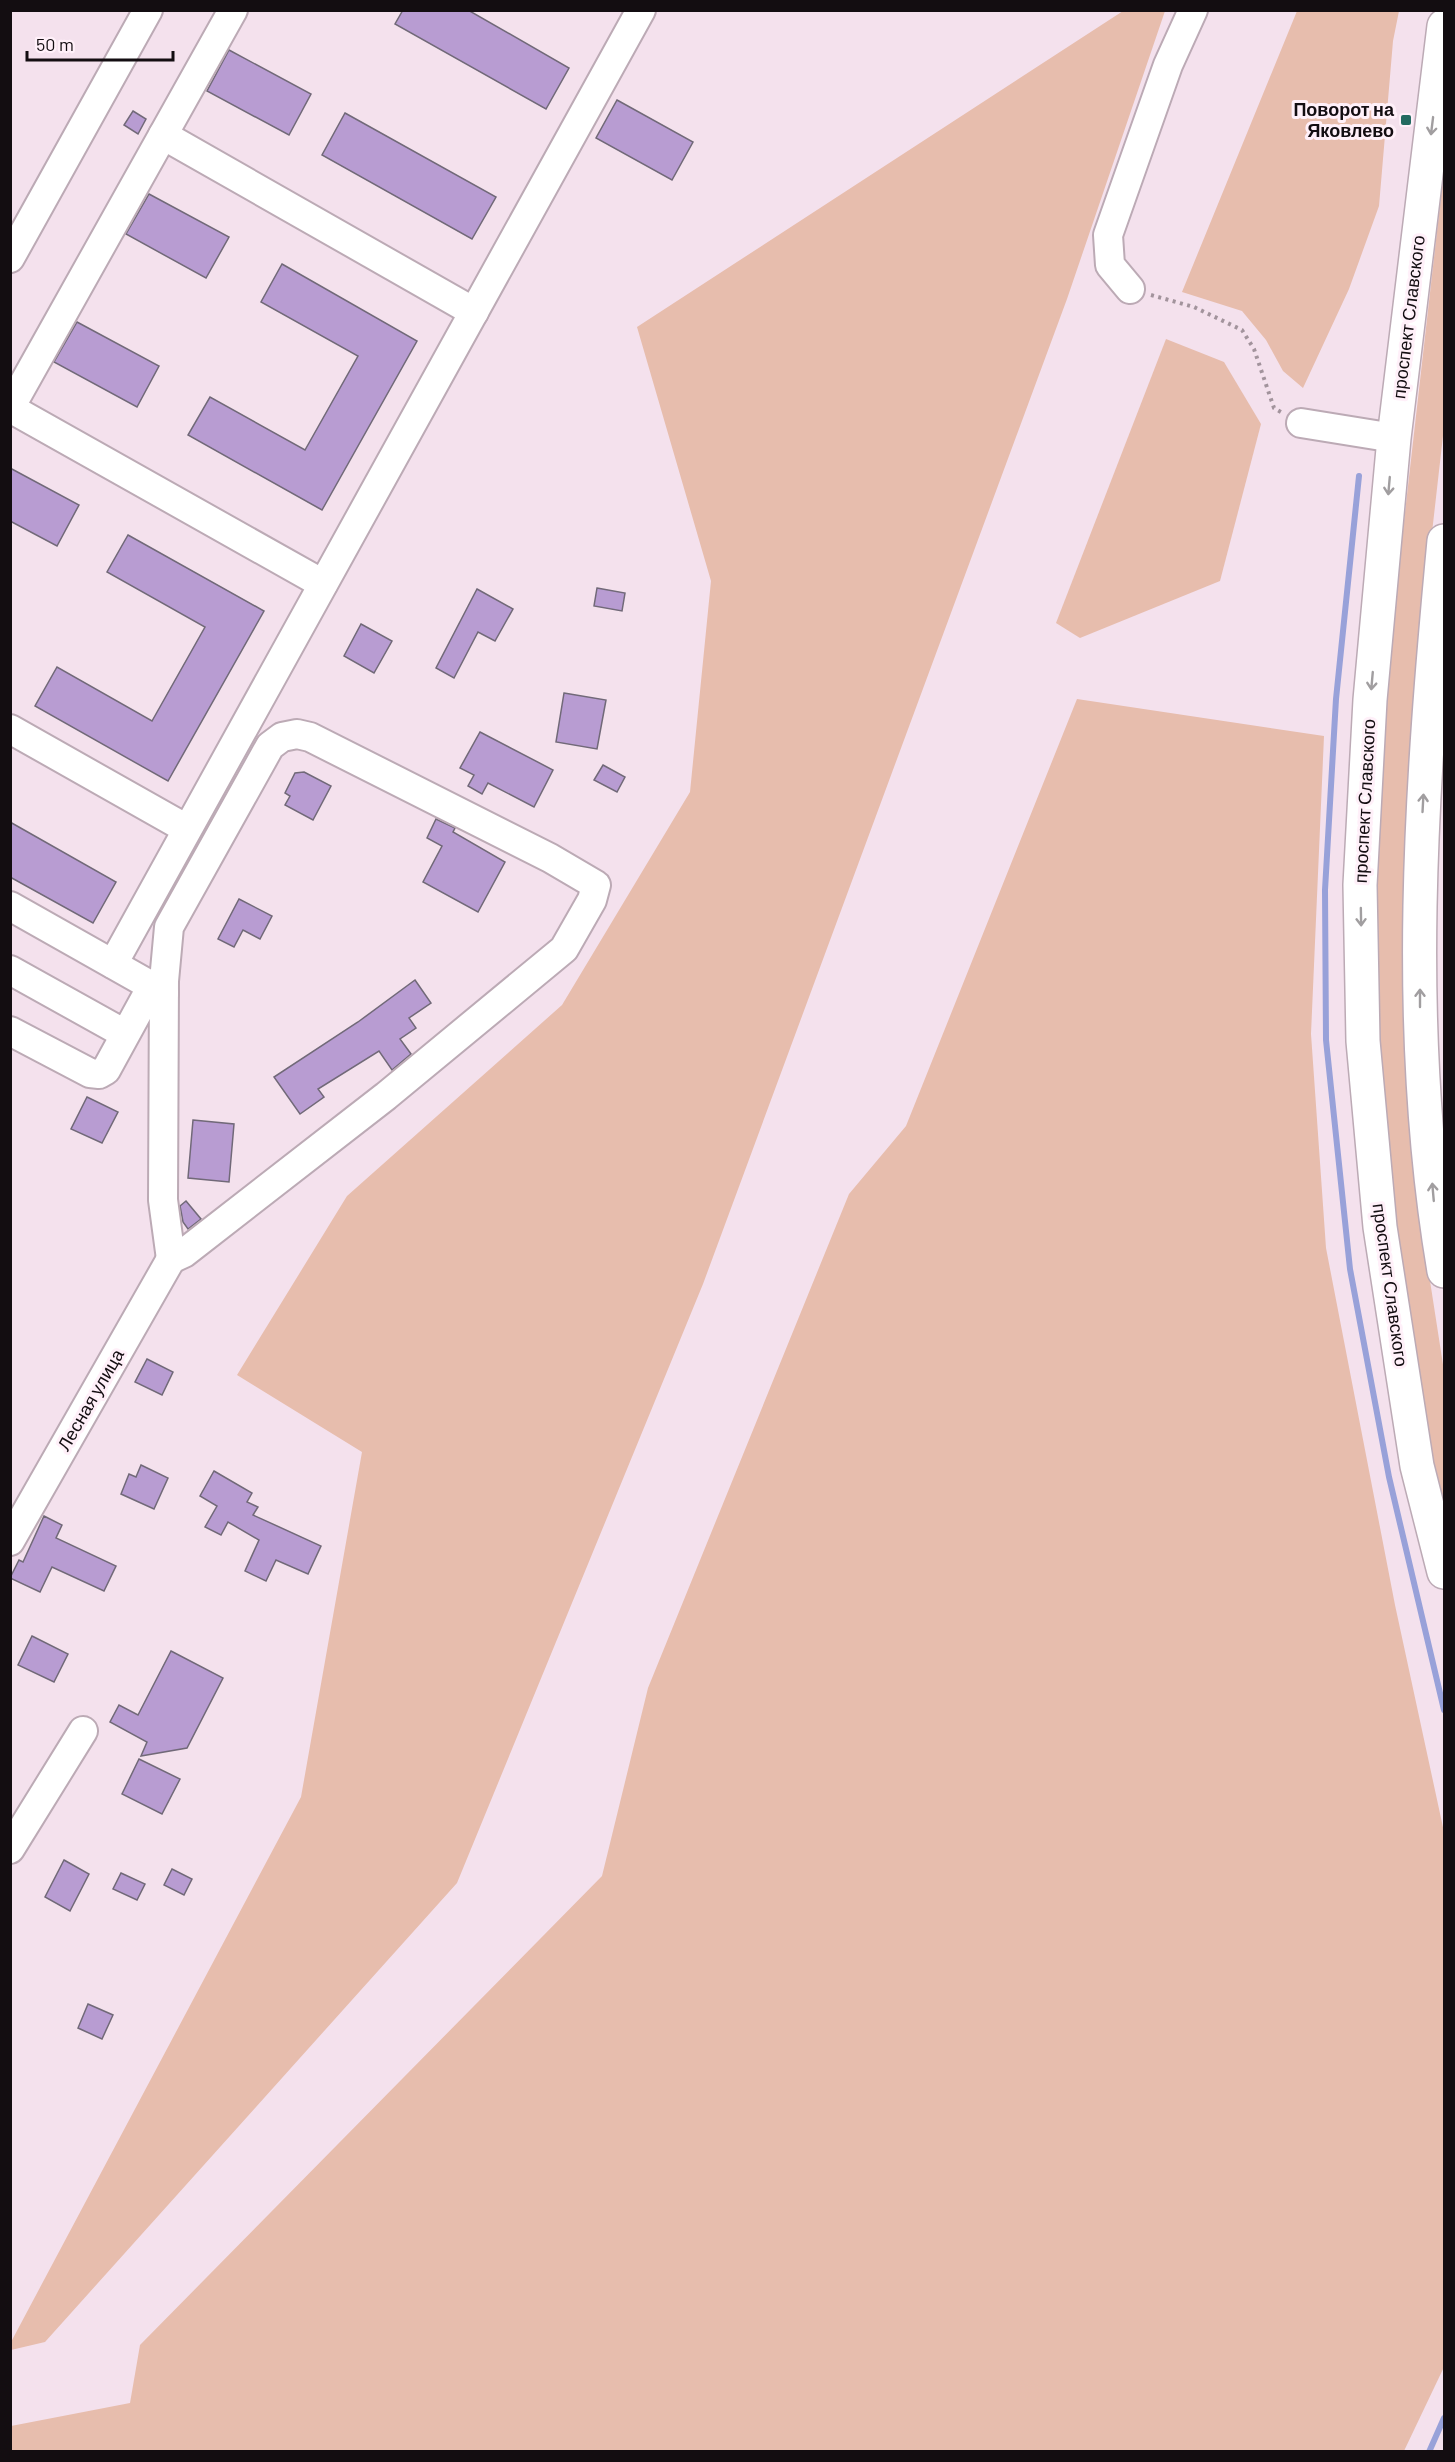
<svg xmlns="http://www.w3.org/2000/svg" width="1455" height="2462" viewBox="0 0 1455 2462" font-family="Barlow,sans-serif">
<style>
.green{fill:#e7bdad}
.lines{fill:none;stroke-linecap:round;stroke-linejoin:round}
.stream{stroke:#98a1d9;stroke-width:6}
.building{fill:#b89cd2;stroke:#716978;stroke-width:1.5}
.minor-casing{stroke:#bcaab5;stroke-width:32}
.major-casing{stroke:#bcaab5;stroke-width:36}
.path{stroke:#a2939c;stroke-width:4;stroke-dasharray:3 4.5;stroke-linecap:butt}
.minor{stroke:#fff;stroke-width:28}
.major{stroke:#fff;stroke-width:33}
.oneway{stroke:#a19ea0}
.poi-dot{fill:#236b61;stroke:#fff0f9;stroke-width:2}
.labels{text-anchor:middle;stroke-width:6;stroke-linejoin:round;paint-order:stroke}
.poi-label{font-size:18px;font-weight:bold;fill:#130d11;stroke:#fff0f9;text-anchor:end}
.street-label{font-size:18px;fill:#130d11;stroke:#fff0f9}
</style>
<rect width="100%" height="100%" fill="#f4e1ed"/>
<!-- green -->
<g class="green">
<path d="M1123,11h42l-98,288 -364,985 -246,599 -412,459 -34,8v-8l290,-545 61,-345 -125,-77 110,-179 215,-191 128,-213 21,-211 -74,-254z"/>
<path d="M1297,11h102l-6,30 -14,165 -30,83 -46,99 -20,-17 -17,-31 -24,-29 -60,-19z"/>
<path d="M1444,170v257l-30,264 -10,166 2,180 13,173 25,161v135l-13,-55 -39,-238 -13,-177 -4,-179 10,-169z"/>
<path d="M1166,339l58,23 37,62 -41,157 -140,57 -24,-15z"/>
<path d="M1077,699l247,37 -13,298 15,214 69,357 49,227v535l-40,84h-1393v-25l119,-23 10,-58 462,-469 46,-188 201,-494 57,-68z"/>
</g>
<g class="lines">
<!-- stream -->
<g class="stream">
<path d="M1359,476l-23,223 -11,191 1,150 24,229 39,208 55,233"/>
<path d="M1429,2452l15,-34"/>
</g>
</g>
<!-- building -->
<g class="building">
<path d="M403,10h65l101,58 -23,41 -151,-85z"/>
<path d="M229,50l82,44 -22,41 -82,-44z"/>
<path d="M617,100l76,42 -21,38 -76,-42z"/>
<path d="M133,111l13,8 -8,15 -14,-9z"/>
<path d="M345,113l151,84 -24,42 -150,-84z"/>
<path d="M149,194l80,43 -23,41 -80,-44z"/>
<path d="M282,264l135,77 -95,169 -134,-75 22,-38 95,53 53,-94 -97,-54z"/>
<path d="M77,322l82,44 -22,41 -83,-45z"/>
<path d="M10,468l69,37 -22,41 -47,-25z"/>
<path d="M128,535l136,76 -96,170 -133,-75 22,-39 95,54 53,-94 -98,-55z"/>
<path d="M597,588l28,5 -3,18 -28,-5z"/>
<path d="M477,589l36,20 -18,32 -17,-9 -24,46 -18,-10z"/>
<path d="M361,624l31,17 -18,32 -30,-17z"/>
<path d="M564,693l42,7 -9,49 -41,-7z"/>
<path d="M480,732l73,38 -19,37 -46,-24 -6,11 -14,-8 6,-11 -14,-7z"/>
<path d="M603,765l22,12 -8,15 -23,-12z"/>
<path d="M304,772l27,14 -18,34 -28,-15 5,-9 -5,-3 10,-20z"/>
<path d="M436,819l19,9 -2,4 52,30 -27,50 -55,-30 19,-36 -15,-8z"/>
<path d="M10,822l106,60 -23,41 -83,-46z"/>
<path d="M239,899l33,17 -12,23 -17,-9 -9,17 -16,-8z"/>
<path d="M415,980l16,23 -22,15 7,10 -16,11 11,15 -19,16 -13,-19 -61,38 6,8 -24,17 -26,-37 84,-55z"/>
<path d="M87,1097l31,15 -16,31 -31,-14z"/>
<path d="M193,1120l41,4 -5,58 -41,-4z"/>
<path d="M186,1201l15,18 -13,10 -5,-7 -3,-16z"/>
<path d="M147,1359l26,13 -11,23 -27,-13z"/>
<path d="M141,1465l27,13 -14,31 -33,-15 8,-20 7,3z"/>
<path d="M214,1471l38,22 -5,9 11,5 -5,8 68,31 -13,28 -32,-14 -10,21 -21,-10 14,-31 -31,-18 -7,13 -16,-8 12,-21 -17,-10z"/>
<path d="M44,1516l18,9 -6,13 60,28 -12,25 -52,-24 -12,25 -30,-14 9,-18 4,2z"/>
<path d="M32,1636l36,18 -14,28 -36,-17z"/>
<path d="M171,1651l52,27 -36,70 -46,8 6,-14 -37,-20 9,-17 19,10z"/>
<path d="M139,1759l41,20 -18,35 -40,-20z"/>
<path d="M64,1860l25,14 -19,37 -25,-14z"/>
<path d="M172,1869l20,10 -8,16 -20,-10z"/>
<path d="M121,1873l24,11 -8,16 -24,-11z"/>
<path d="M88,2004l25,11 -11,24 -24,-11z"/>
</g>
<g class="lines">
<defs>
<g id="minor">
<path d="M163,135l311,177"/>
<path d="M10,258l138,-248"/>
<path d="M1130,289l-20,-24 -2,-30 60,-170 25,-55"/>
<path d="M10,408l223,-398"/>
<path d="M10,408l313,176"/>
<path d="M1301,423l93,15"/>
<path d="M10,729l177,100"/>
<path d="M297,734l13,3 240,121 46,27 -4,15 -28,49 -178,147 -202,157 -13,6 -8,-59 1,-219 5,-54 101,-181 12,-9z"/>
<path d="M10,906l154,87"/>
<path d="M113,964l528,-954"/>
<path d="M10,970l115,64"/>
<path d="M10,1031l80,42 9,1 7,-4 46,-84"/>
<path d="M10,1541l161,-282"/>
<path d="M10,1849l73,-118"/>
</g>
<g id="major">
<path d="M1444,26l-50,412 -24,262 -10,185 3,156 17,186 37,239 27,106"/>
<path d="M1444,541c-23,243 -41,488 0,730"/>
</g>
</defs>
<!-- minor casing -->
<use href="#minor" class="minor-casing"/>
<!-- major casing -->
<use href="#major" class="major-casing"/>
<!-- path -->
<path class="path" d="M1151,295l43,12 48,23 12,19 20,59 7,4"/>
<!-- minor -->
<use href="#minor" class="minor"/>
<!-- major -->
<use href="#major" class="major"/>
</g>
<!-- one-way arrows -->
<defs><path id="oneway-shaft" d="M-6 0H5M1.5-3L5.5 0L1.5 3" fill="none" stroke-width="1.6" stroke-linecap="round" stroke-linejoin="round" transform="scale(1.5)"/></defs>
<g class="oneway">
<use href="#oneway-shaft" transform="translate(1432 126) rotate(97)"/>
<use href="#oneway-shaft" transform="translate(1389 486) rotate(95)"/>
<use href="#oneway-shaft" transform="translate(1372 681) rotate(95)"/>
<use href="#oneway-shaft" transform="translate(1423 803) rotate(-87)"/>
<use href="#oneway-shaft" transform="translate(1361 917) rotate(89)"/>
<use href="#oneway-shaft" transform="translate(1420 998) rotate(-90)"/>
<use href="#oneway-shaft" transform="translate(1433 1192) rotate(-95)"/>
</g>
<!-- markers -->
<rect class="poi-dot" x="1400" y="114" width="12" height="12" rx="3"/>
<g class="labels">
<!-- poi labels -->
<g class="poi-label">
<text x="1394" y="116">Поворот на<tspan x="1394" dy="21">Яковлево</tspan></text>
</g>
<!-- street labels -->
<g class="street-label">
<text transform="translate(1409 317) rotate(-83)" y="6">проспект Славского</text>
<text transform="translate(1365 801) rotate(-87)" y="6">проспект Славского</text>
<text transform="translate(1390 1285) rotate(82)" y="6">проспект Славского</text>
<text transform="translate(91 1400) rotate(-60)" y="6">Лесная улица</text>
</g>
</g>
<!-- border -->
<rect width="1455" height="2462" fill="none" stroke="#130d11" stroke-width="24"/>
<!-- scale -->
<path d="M27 51v9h146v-9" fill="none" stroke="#130d11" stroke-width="3"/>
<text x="36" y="51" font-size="18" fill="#130d11" stroke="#fff0f9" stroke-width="4.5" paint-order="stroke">50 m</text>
</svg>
